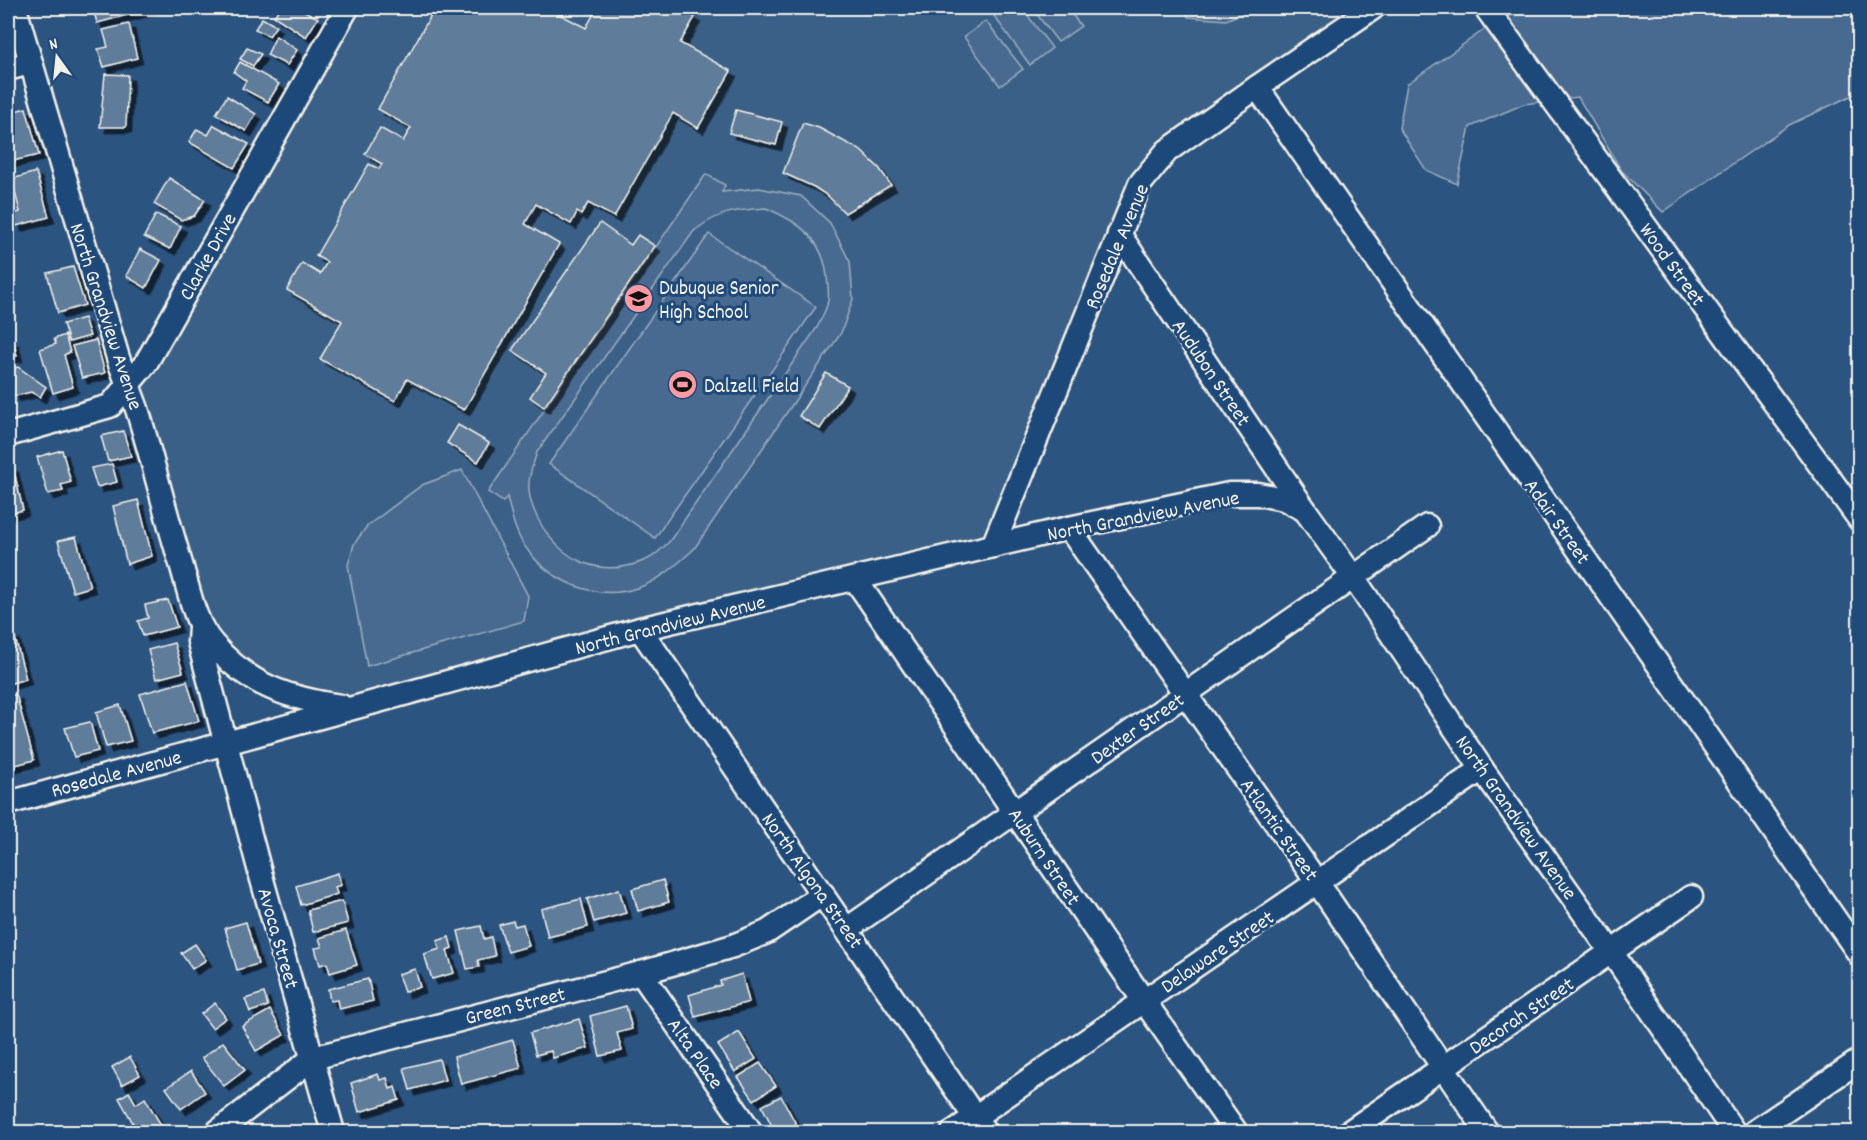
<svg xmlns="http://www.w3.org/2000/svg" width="1867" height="1140" viewBox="0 0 1867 1140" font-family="Dekko,sans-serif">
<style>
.built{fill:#3b6088}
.green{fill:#496b90;stroke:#9eaebc;stroke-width:1.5;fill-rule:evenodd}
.building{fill:#5e7b9a;stroke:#f4f1e8;stroke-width:1.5;filter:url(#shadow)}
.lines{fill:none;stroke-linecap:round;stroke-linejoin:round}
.minor-casing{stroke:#f4f1e8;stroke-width:27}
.minor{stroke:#1f4a7a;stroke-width:22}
.labels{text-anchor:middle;stroke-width:6;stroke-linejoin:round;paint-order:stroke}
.street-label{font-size:21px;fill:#f4f1e8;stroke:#1f4a7a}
.poi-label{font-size:21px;fill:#f4f1e8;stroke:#1f4a7a;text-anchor:start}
</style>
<defs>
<filter id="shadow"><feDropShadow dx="5.5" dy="5.5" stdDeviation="0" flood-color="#0009"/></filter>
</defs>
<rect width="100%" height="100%" fill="#2c5481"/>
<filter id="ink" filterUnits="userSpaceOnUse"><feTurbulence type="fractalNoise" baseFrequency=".0167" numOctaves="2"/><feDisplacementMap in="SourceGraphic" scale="12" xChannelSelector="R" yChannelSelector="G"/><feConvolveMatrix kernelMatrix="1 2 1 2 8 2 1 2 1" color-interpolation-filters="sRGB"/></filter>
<g filter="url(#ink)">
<!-- built -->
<path class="built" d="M347,8h1026l-233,176 -147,362 -642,161 -89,-22 -62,-60 -71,-230z"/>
<!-- green -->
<g class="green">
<path d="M1005,8h17l30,40 -22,17 -36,-49z"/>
<path d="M1032,8h35l14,18 -23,16z"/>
<path d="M1185,8h69l-28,12 -38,-3z"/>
<path d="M1515,8h336l8,14v70l-70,33 -126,87 -42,-42 -43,-73 -54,7 -54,23 -13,57 -31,-14 -27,-42 8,-44z"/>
<path d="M986,21l37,48 -23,17 -36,-49z"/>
<path d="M706,174l19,11 -3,7 37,-4 42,8 29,27 20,39 3,37 -12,34 -147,216c-17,15 -34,32 -57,39 -42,14 -89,-7 -113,-43 -9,-13 -13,-32 -17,-48l-4,5 -15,-10zM766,208c33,14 57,30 61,69 1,8 3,19 0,28 -2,7 -6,14 -9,21l-149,216c-6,5 -13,14 -21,17 -46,21 -87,3 -110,-40 -5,-10 -10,-23 -9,-35 0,-11 5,-22 8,-32l157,-221c24,-19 41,-21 72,-23z"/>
<path d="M709,234l107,73 -161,231 -106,-74z"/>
<path d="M462,470l66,126 -4,25 -157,45 -19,-101 6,-21 13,-18 55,-41z"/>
</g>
<!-- building -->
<g class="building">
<path d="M93,8h57v1l-53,14z"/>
<path d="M280,8h19l19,10 -12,19 -32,-21z"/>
<path d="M435,8h30l10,5 4,-5h50l4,2 1,-2h14l38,20 11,-20h82l16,9 -15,26 51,28 -33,57 -25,-15 -59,104 -26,-14 -7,12 -4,-3 -6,12 -35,-20 -11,20 34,20 -95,166 -57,-31 -12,22 -75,-42 22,-38 -55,-31 15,-27 18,11 7,-12 -11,-6 53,-92 10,5 3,-5 -17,-10 15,-26 23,13 8,-13 -33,-19z"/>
<path d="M262,18l14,8 -7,10 -14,-7z"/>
<path d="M129,24l8,34 -33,9 -6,-18 10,-2 -5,-17z"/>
<path d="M276,36l21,14 -10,15 -20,-10z"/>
<path d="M247,48l14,6 -8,12 -13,-7z"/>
<path d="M240,62l39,22 -11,18 -26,-14 4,-7 -12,-9z"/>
<path d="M105,74l23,1 -2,52h-26z"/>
<path d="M227,96l29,18 -10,17 -30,-17z"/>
<path d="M26,108l13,47 -31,7v-49z"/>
<path d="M736,110l46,12 -6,23 -47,-12z"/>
<path d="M803,123l16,5 41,22 19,18 12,17 -46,28 -17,-17 -14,-9 -31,-14z"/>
<path d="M214,125l35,19 -15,24 -45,-26 8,-13 11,6z"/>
<path d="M36,172l13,45 -33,9 -2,-12 6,-2 -8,-33z"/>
<path d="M169,178l36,22 -11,16 -13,4 -27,-16z"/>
<path d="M156,214l25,12 -11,23 -26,-12z"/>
<path d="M600,223l31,22 7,-10 17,11 -111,161 -14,-10 16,-24 -34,-23z"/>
<path d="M140,249l21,11 -15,28 -20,-12z"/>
<path d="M73,267l12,38 -27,8 -11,-40z"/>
<path d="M84,318l6,18 -21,6 -6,-18z"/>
<path d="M65,335l5,17 -6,3 9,32 -20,6 -13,-44 16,-5 -2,-5z"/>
<path d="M13,340l4,16 -9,2v-17z"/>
<path d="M96,340l9,33 -23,5 -10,-32z"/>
<path d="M18,367l28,20 -6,10 -9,-5 -17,4 -6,-26z"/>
<path d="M826,373l22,13 -28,43 -21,-13z"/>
<path d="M458,425l31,18 -11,19 -31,-19z"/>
<path d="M123,431l8,25 -23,5 -7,-25z"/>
<path d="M62,450l9,32 -10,3 2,6 -15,3 -11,-37z"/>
<path d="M112,464l5,18 -20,5 -6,-19z"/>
<path d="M13,467l10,43 -15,4v-46z"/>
<path d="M138,500l14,56 -25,8 -14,-58z"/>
<path d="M76,537l14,50 -17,5 -15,-51z"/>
<path d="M168,600l9,27 -34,9 -5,-15 10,-3 -3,-13z"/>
<path d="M14,634l12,45 -18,5v-48z"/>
<path d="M174,643l9,29 -27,7 -8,-29z"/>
<path d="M187,681l12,40 -47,12 -12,-39z"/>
<path d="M16,694l18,66 -26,7v-70z"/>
<path d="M120,705l11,36 -25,6 -10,-35z"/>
<path d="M90,722l8,29 -24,6 -9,-29z"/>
<path d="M338,873l3,12 -6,2 2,7 -36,11 -5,-19z"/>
<path d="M663,880l6,22 -31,9 -6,-22z"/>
<path d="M619,889l7,24 -32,9 -7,-23z"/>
<path d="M581,899l7,28 -40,10 -7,-28z"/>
<path d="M342,901l6,22 -35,9 -5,-22z"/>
<path d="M513,921l2,5 8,-2 6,22 -21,6 -9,-27z"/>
<path d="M246,922l12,42 -21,6 -12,-42z"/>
<path d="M481,926l3,13 7,-2 4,19 -17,4 1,7 -12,2 -9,-38z"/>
<path d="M346,930l11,35 -27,8 -3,-10 -7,2 -5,-17 7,-1 -3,-9z"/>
<path d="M449,937l3,11 -5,2 7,23 -22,6 -8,-25 16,-5 -3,-8z"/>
<path d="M195,944l11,16 -14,9 -11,-16z"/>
<path d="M415,969l5,18 -16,5 -6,-18z"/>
<path d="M742,974l7,28 -54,15 -6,-22 32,-10 -1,-4z"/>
<path d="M368,979l5,22 -34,8 -2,-9 -7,1 -2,-12z"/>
<path d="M264,993l4,13 -18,6 -5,-13z"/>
<path d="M215,1003l11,15 -14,10 -11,-14z"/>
<path d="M626,1006l6,23 -15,4 5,18 -22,5 -10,-40z"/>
<path d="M270,1010l14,25 -28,16 -14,-25z"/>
<path d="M579,1019l9,29 -35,10 -2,-7 -15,4 -6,-22z"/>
<path d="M739,1032l17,27 -21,13 -17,-27z"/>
<path d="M513,1040l8,28 -60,16 -7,-27z"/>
<path d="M223,1042l22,28 -21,16 -22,-28z"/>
<path d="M130,1057l10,18 -18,10 -10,-18z"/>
<path d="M439,1059l6,21 -35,10 -6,-22z"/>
<path d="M760,1063l16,23 -22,14 -16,-23z"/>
<path d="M191,1071l14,21 -24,17 -15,-21z"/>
<path d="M378,1074l2,6 7,-2 3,11 5,-2 4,13 -40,12 -8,-29z"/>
<path d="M129,1092l7,12 9,-6 20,34h-27l-19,-34z"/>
<path d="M781,1096l16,30 -12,6h-10l-13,-26z"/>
</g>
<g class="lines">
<defs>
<g id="minor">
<path d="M15,8l103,350c6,17 13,34 19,51 16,51 28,104 44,155 8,26 13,59 32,80 36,42 75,54 128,62"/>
<path d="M1486,8l374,512"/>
<path d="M8,69l22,-6"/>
<path d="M1257,87l603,868"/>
<path d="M1119,234l186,276 48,67 129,192 130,184 122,179"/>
<path d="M8,435l102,-29 36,-43 201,-355"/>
<path d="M1069,528l248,354 170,250"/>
<path d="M993,546l147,-362 27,-33 90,-64 116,-79"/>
<path d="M855,579l289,422 92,131"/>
<path d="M200,627l-1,15 62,234 72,256"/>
<path d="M640,629l345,503"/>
<path d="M8,803l632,-174 429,-101 160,-34h29l26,5 21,11"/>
<path d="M847,929l580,-403"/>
<path d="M641,973l110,159"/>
<path d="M217,1132l96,-74 328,-85 92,-27 34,-14 56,-38"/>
<path d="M953,1132l529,-363"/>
<path d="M1349,1132l342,-235"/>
<path d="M1754,1132l106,-72"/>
</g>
</defs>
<!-- minor casing -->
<use href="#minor" class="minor-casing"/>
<!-- minor -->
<use href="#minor" class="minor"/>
</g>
</g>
<!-- icons -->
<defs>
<symbol id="school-disc" viewBox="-11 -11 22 22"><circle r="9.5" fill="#ff9aa2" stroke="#1f4a7a"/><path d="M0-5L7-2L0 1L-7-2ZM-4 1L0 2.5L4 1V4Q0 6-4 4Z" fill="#111"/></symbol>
<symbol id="stadium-disc" viewBox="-11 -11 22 22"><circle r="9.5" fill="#ff9aa2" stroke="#1f4a7a"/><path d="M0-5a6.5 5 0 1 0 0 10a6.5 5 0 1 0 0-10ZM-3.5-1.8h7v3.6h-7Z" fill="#111"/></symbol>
</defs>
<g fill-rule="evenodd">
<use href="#school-disc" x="622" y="282" width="33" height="33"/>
<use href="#stadium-disc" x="666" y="368" width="33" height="33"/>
</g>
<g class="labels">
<!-- street labels -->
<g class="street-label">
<text transform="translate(1116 246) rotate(-67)" y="7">Rosedale Avenue</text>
<text transform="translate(207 256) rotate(-61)" y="7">Clarke Drive</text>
<text transform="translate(1673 264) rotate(54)" y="7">Wood Street</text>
<text transform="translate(107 316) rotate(72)" y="7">North Grandview Avenue</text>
<text transform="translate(1212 372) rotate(56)" y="7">Audubon Street</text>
<text transform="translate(1143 515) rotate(-11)" y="7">North Grandview Avenue</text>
<text transform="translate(1558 521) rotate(55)" y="7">Adair Street</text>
<text transform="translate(670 624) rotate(-14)" y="7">North Grandview Avenue</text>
<text transform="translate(1137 728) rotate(-35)" y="7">Dexter Street</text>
<text transform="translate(116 773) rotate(-15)" y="7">Rosedale Avenue</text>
<text transform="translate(1517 817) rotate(55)" y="7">North Grandview Avenue</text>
<text transform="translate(1280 829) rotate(55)" y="7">Atlantic Street</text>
<text transform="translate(1045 856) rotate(56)" y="7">Auburn Street</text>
<text transform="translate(813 880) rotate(55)" y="7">North Algona Street</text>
<text transform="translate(279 938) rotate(74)" y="7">Avoca Street</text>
<text transform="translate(1217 951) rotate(-34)" y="7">Delaware Street</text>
<text transform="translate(515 1005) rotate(-14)" y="7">Green Street</text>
<text transform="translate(1521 1015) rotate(-34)" y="7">Decorah Street</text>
<text transform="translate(696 1053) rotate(55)" y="7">Alta Place</text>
</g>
<!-- poi labels -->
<g class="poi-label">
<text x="659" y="294">Dubuque Senior<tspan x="659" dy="24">High School</tspan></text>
<text x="704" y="392">Dalzell Field</text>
</g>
</g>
<!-- margin -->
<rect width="1867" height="1140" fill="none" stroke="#1f4a7a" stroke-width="30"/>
<rect x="15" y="15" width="1837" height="1110" fill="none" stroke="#f4f1e8" stroke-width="2" filter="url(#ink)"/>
<!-- north arrow -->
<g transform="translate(57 57) rotate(345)" stroke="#1f4a7a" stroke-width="4.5" paint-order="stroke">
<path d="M0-4.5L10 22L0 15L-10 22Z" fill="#f4f1e8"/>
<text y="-9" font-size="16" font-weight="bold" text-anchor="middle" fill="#f4f1e8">N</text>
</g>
</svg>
